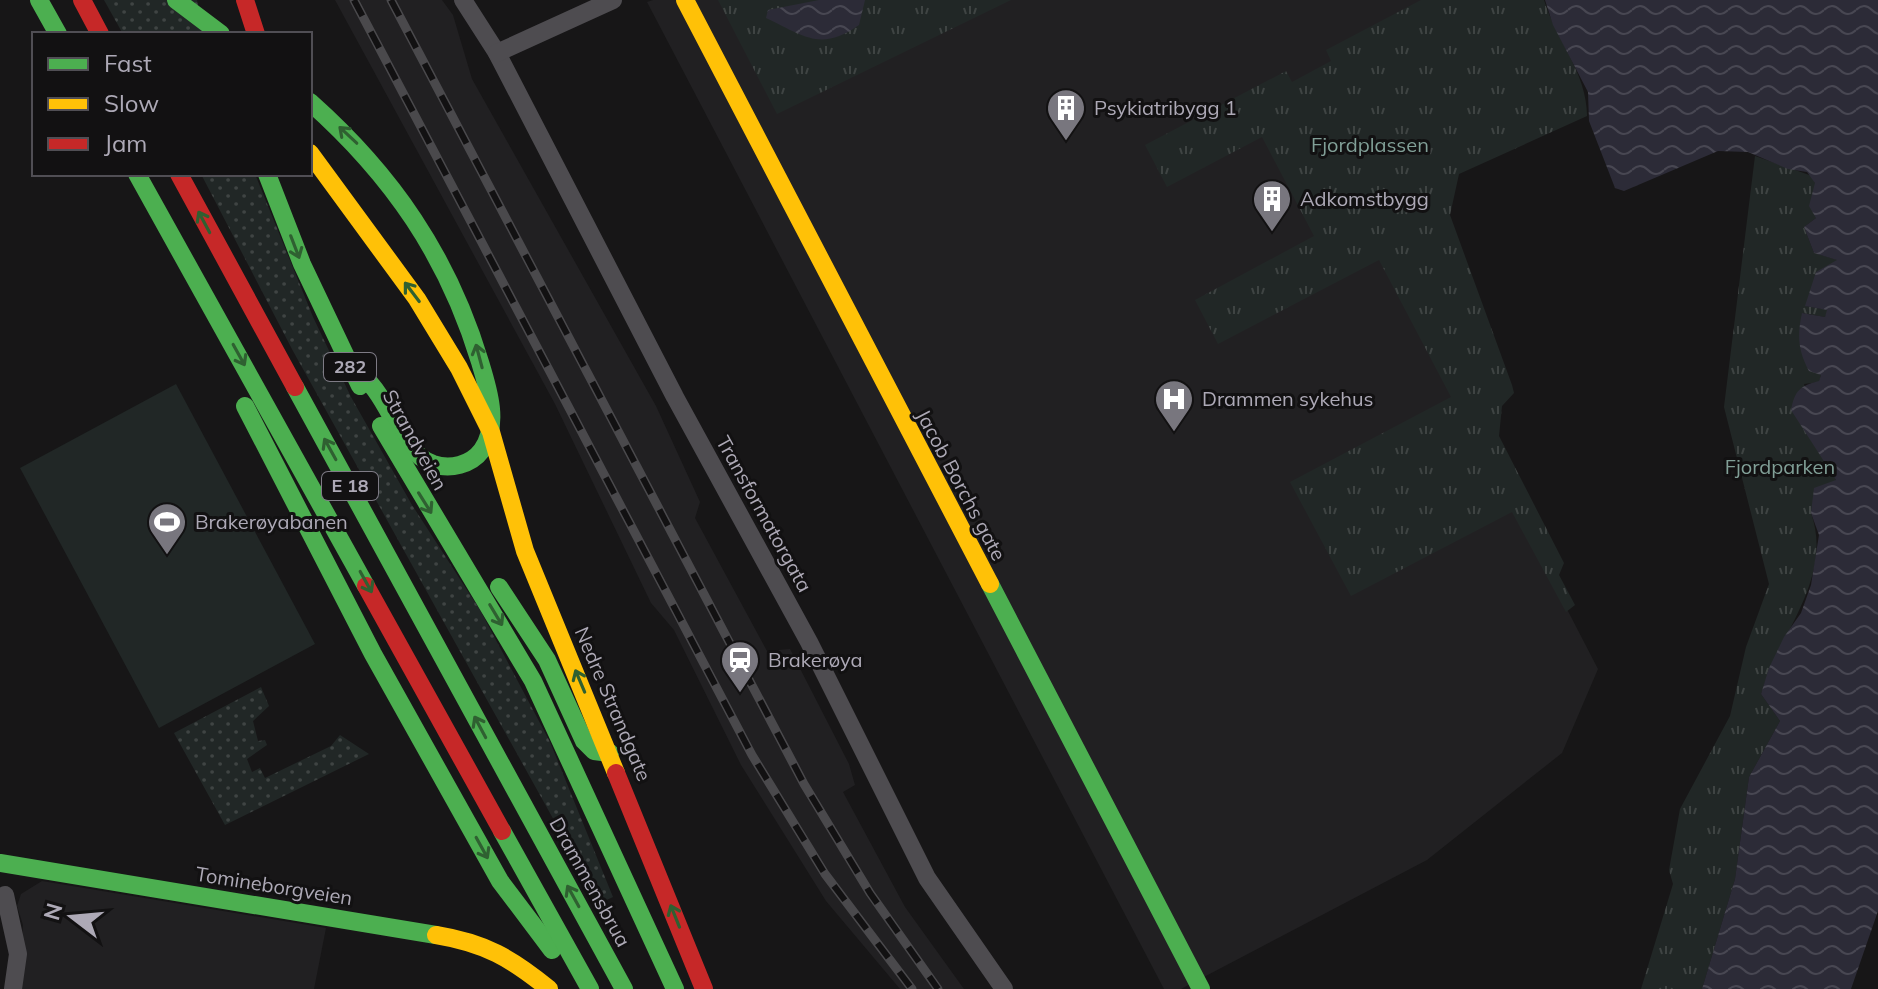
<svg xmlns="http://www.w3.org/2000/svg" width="1878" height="989" viewBox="0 0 1878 989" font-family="Mulish,sans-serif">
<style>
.built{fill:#212022}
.grass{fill:url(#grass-dots)}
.park{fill:url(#park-tufts)}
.pitch{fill:#212726}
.water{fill:url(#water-waves)}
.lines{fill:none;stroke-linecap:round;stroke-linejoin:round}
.street{stroke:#4e4c50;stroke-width:18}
.fast{stroke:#4caf50;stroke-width:18}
.slow{stroke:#ffc107;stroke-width:18}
.jam{stroke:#c62828;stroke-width:18}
.rail-casing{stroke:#4a494c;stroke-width:9}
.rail{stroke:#121112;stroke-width:6;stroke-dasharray:18;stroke-linecap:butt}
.fast-bridge{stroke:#4caf50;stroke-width:18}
.oneway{stroke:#2f6031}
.labels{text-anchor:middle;stroke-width:6;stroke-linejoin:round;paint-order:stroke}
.shield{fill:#121112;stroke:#7e7b85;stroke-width:2}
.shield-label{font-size:18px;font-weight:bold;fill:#ada9b6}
.poi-label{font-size:20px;fill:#ada9b6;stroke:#121112;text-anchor:start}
.park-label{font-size:20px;fill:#819f97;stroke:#121112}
.street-label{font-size:20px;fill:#ada9b6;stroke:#121112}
</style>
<defs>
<pattern id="grass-dots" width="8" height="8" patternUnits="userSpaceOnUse" patternTransform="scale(2)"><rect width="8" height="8" fill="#212726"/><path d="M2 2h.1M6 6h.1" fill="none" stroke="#3f4443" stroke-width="1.8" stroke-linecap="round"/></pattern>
<pattern id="park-tufts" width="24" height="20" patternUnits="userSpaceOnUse" patternTransform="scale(2)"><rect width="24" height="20" fill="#212726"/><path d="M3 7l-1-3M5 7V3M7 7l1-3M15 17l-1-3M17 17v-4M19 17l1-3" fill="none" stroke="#3f4443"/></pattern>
<pattern id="water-waves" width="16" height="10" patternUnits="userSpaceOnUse" patternTransform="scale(2)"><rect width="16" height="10" fill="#2c2b37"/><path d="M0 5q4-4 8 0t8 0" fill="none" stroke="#484752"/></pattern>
</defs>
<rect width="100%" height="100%" fill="#171617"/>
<!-- built -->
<g class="built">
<path d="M335,0h107l11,15 19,64 184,327 44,96 -5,16 72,133 23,-2 59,115 6,21 -12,7 62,115 59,82h-64l-74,-88 -85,-136 -67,-135 -23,-27 -96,-199z"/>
<path d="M653,0h820l-174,92 299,577 -36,84 -135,107 -246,129h-17l-517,-987z"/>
<path d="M42,881l284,47 -12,61h-296l5,-64 -6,-19 4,-12z"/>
</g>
<!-- grass -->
<g class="grass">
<path d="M104,0h93l7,34h-81z"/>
<path d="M201,174h54l58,143 38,80 61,108 68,105 70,132 63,155 -13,6 -307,-552z"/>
<path d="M261,687l8,19 -16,15 5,20 7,-1 2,5 -20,14 5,13 8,-4 5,10 66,-32 9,-11 29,19 -144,71 -51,-92z"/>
</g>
<!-- park -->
<g class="park">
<path d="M718,0h293l-234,114z"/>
<path d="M1421,0h123c12,40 43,73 43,116l-128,58 -9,41 62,170 2,8 -12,13 -3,30 65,127 -5,12 16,30 -9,7 -54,-100 -161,84 -61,-114 161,-85 -72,-137 -161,84 -23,-44 119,-64 -52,-99 -95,50 -22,-42 141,-74 6,11 39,-21 -5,-11z"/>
<path d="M1755,156l57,20 3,7 1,35 -12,9 10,26 24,7 -12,8 -20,38 22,4 -3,7 -23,-4 19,62 -2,7 -15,2 15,68 17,28 -25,33c23,65 -32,121 -50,181l19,27 -31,56 -14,102 -33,110h-61l32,-105 -4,-14 11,-61 50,-93 16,-69 23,-63 -45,-177z"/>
</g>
<!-- pitch -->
<path class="pitch" d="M176,384l139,260 -156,84 -139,-260z"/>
<!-- water -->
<g class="water">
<path d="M819,0h46l-6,25c-38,27 -55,11 -93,-7l2,-8z"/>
<path d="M1545,0h333v911l-27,78h-149l33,-110 14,-102 31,-56 -19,-27 8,-26 15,-31 17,-24 10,-28 8,-50 -8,-22 3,-25 22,-8 -45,-70c4,-20 9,-24 28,-29l2,-6 -12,-4c-11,-21 -12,-35 -7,-58l23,4 2,-7 -22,-4 11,-34 21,-12 -23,-7 -10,-26 12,-9 -7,-12 6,-23 -8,-11 -19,-3 -40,-17 -30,-1 -94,40 -9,-3 -26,-67 -1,-29 -35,-67z"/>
</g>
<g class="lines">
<!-- street -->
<g class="street">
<path d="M463,0l34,53 178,344 134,245 118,236 77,111"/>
<path d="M497,53l116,-53"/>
<path d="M5,895l13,59 -5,35"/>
</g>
<!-- fast -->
<g class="fast">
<path d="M39,0l19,34"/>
<path d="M310,102c82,73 138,154 170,260 8,26 20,63 2,88 -11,15 -32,20 -49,14 -39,-15 -40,-72 -84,-99"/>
<path d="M137,174l229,412"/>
<path d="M267,174l35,90 58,122"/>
<path d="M295,387l329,602"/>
<path d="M245,406l128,248 127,227 52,69"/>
<path d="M381,426l152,255 142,308"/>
<path d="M990,584l211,405"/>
<path d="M499,587l48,73 37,81 10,10 16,2"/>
<path d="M502,831l88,158"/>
<path d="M0,863l436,72"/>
</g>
<!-- slow -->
<g class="slow">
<path d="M685,0l305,584"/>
<path d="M310,153l107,146 42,69 32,64 34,119 91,222"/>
<path d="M436,935c49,8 75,23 113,54"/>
</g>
<!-- jam -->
<g class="jam">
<path d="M82,0l18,34"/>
<path d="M245,0l11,34"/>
<path d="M179,174l116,213"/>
<path d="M366,586l136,245"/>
<path d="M616,773l88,216"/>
</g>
<defs>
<g id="rail">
<path d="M354,0l398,755 73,119 87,115"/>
<path d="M391,0l413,784 66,109 68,96"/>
</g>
</defs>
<!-- rail casing -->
<use href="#rail" class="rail-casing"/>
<!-- rail -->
<use href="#rail" class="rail"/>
<!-- fast-bridge -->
<path class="fast-bridge" d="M176,0l45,34"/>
</g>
<!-- one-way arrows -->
<defs><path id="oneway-shaft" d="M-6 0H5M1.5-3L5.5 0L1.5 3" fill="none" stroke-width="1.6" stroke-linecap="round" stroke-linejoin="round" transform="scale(2)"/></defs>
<g class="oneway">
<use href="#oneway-shaft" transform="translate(348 135) rotate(-137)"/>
<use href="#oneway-shaft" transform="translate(204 222) rotate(-118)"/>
<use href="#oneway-shaft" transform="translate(295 247) rotate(69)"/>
<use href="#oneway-shaft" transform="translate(412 292) rotate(-127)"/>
<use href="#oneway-shaft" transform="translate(239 355) rotate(61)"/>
<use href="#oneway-shaft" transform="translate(479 356) rotate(-105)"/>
<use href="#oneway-shaft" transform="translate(330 449) rotate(-119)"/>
<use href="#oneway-shaft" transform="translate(425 503) rotate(58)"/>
<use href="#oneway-shaft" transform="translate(366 582) rotate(61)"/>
<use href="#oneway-shaft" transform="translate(496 615) rotate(59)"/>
<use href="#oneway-shaft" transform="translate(580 681) rotate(-113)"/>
<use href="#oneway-shaft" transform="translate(480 727) rotate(-118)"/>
<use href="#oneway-shaft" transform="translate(482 848) rotate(61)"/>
<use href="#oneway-shaft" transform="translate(573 896) rotate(-119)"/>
<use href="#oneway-shaft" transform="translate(675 916) rotate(-112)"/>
</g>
<!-- icons -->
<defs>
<symbol id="building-pin" viewBox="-11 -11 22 30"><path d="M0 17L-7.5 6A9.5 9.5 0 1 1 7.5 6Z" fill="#78767e" stroke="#121112"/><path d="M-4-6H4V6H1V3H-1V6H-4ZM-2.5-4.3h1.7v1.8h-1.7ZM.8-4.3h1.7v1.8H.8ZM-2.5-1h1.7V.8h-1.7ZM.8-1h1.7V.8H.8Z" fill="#fff"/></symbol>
<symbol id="hospital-pin" viewBox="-11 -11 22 30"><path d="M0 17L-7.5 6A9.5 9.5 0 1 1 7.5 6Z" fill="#78767e" stroke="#121112"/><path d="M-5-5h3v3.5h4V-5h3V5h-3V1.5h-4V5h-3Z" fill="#fff"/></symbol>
<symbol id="stadium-pin" viewBox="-11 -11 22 30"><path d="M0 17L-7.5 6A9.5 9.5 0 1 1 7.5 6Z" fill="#78767e" stroke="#121112"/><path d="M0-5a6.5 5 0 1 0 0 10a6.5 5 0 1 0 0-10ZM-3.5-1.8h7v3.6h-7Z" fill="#fff"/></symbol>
<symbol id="station-pin" viewBox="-11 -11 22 30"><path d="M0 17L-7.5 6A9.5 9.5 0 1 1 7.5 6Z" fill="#78767e" stroke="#121112"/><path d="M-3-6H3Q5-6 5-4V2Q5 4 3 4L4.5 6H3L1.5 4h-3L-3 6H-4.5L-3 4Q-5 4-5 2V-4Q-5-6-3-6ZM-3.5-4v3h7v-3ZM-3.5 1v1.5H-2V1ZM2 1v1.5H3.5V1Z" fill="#fff"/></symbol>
</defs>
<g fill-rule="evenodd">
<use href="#building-pin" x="1044" y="86" width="44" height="60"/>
<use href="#building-pin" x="1250" y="177" width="44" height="60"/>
<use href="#hospital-pin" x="1152" y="377" width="44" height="60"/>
<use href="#stadium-pin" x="145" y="500" width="44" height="60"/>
<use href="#station-pin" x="718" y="638" width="44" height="60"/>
</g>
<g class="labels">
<!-- shield labels -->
<g class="shield">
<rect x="324" y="353" width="52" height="28" rx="6"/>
<rect x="322" y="472" width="56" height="28" rx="6"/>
</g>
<g class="shield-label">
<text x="350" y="373">282</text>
<text x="350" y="492">E 18</text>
</g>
<!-- poi labels -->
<g class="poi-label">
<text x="1094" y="115">Psykiatribygg 1</text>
<text x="1300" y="206">Adkomstbygg</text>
<text x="1202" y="406">Drammen sykehus</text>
<text x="195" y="529">Brakerøyabanen</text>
<text x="768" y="667">Brakerøya</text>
</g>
<!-- park labels -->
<g class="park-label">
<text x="1370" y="152">Fjordplassen</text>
<text x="1780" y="474">Fjordparken</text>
</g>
<!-- street labels -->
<g class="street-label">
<text transform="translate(415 440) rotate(61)" y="7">Strandveien</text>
<text transform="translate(961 485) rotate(62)" y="7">Jacob Borchs gate</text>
<text transform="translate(764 514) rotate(61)" y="7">Transformatorgata</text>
<text transform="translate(613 704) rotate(67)" y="7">Nedre Strandgate</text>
<text transform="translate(590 882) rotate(61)" y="7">Drammensbrua</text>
<text transform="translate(274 886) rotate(9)" y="7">Tomineborgveien</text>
</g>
</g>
<!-- legend -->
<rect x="32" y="32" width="280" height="144" fill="#121112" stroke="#504e54" stroke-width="2"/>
<rect x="48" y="58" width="40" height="12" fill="#4caf50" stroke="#504e54" stroke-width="2"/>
<text x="104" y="72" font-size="24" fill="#ada9b6">Fast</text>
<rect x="48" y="98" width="40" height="12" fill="#ffc107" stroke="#504e54" stroke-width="2"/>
<text x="104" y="112" font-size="24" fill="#ada9b6">Slow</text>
<rect x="48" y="138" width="40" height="12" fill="#c62828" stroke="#504e54" stroke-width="2"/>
<text x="104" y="152" font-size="24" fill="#ada9b6">Jam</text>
<!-- north arrow -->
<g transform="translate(72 917) rotate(286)" stroke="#121112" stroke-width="6" paint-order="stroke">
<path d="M0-6L14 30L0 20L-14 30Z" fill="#ada9b6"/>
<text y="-12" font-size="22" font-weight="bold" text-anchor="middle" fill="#ada9b6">N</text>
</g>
</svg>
